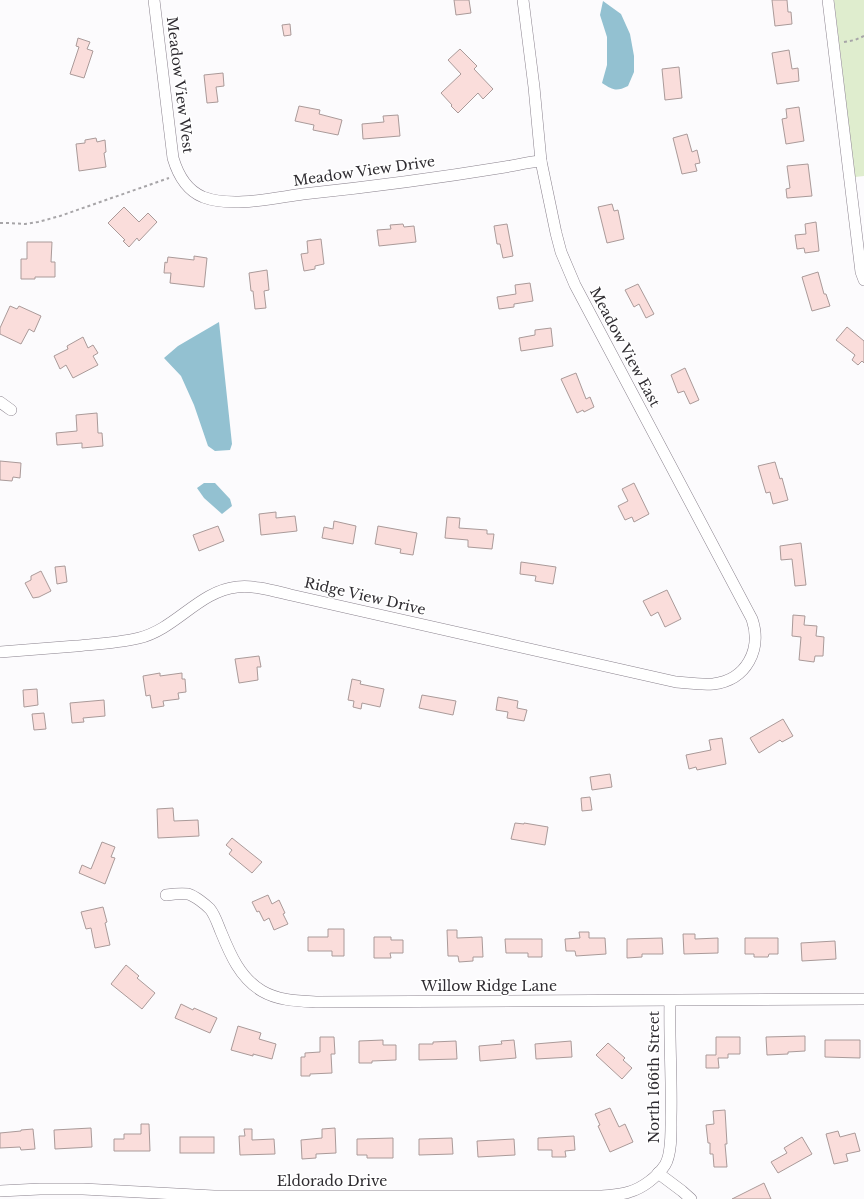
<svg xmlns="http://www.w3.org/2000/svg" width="864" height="1199" viewBox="0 0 864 1199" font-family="'Libre Baskerville',serif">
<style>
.green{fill:#dfedce}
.water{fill:#93c1d1}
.building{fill:#fadddb;stroke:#aa9a99}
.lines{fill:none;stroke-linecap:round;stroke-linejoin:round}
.street-casing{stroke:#8a828d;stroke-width:12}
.path{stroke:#a7a5a8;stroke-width:2;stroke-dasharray:3 3;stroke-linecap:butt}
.street{stroke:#fff;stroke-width:11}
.labels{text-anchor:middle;stroke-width:3;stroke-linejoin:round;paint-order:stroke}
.street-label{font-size:14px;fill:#2f2c31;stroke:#fff}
</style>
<rect width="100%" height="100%" fill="#fcfbfd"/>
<!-- green -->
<path class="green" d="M834,0h30v176l-9,1z"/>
<!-- water -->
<g class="water">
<path d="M603,1l18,13 9,20 4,22v16l-6,14c-12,6 -15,4 -26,-3l5,-18v-28l-7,-22z"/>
<path d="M219,322l13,122 -2,6 -15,1 -7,-5 -14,-41 -13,-29 -17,-18 14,-12z"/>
<path d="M204,483h11l15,16 2,7 -10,8 -18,-16 -7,-10z"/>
</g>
<!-- building -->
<g class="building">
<path d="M454,0h15l2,13 -15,2z"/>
<path d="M772,0h15l1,12h3l1,12 -17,2z"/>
<path d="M290,24l1,11 -7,1 -2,-11z"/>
<path d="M78,38l12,4 -3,7 6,2 -9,27 -14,-4 9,-27 -3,-1z"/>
<path d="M460,49l17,17 -3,3 19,20 -10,10 -5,-6 -20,20 -7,-7 1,-1 -11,-12 20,-19 -13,-14z"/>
<path d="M789,50l3,19 6,-1 1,13 -22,3 -5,-31z"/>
<path d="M679,67l3,31 -17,2 -3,-31z"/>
<path d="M223,73l1,13 -8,1 2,15 -11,1 -3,-28z"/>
<path d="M299,106l21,4 -1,4 23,6 -4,15 -25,-5 1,-5 -19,-4z"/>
<path d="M799,107l5,34 -18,3 -4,-25 5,-1 -1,-9z"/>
<path d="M398,115l2,21 -37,3 -1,-15 22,-2 -1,-6z"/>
<path d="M687,134l5,18 5,-2 3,13 -5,1 2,7 -15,3 -9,-36z"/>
<path d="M96,138l1,4 8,-2 1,12 -2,1 2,14 -27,4 -3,-27 9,-1v-3z"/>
<path d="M808,164l4,32 -25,2 -1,-9 4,-1 -3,-22z"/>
<path d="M612,204l2,7 4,-1 6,29 -17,4 -9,-36z"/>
<path d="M124,207l15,15 9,-9 9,9 -18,19 -2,-3 -8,9 -6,-6 2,-1 -17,-17z"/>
<path d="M816,222l3,29 -14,2 -1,-5 -7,1 -2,-14 11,-1 -1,-10z"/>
<path d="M403,224l1,3 10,-1 2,16 -37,4 -2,-16 14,-1 -1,-4z"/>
<path d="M507,224l6,32 -10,2 -3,-14h-3l-3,-18z"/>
<path d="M321,239l3,25 -9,2v3l-11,2 -3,-17 7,-1 -1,-12z"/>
<path d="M27,242h25l-1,20h4v15h-20v2h-14v-20h6z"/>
<path d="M194,256l13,2 -3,29 -34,-4 1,-10h-7l1,-11 2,1 1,-6 26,3z"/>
<path d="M267,270l2,20 -5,1 2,17 -11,1 -2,-18h-2l-2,-18z"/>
<path d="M818,272l6,22h2l4,12 -18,5 -10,-34z"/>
<path d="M530,283l3,18 -19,3v3l-15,2 -2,-12 19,-3 -1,-9z"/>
<path d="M638,284l16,30 -8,4 -7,-14 -5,3 -9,-17z"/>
<path d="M10,306l7,3 2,-3 22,10 -7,16 -5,-3 -8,15 -21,-10v-6z"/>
<path d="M847,327l17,14v22l-2,-2 -4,4 -6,-5 3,-5 -19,-15z"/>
<path d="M551,328l2,18 -32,5 -2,-13 16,-3v-5z"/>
<path d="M83,337l5,11 5,-3 5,8 -5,3 5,9 -25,13 -7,-13 -6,4 -6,-13 14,-7 -1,-3z"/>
<path d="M685,368l14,32 -9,4 -6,-13 -6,2 -7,-18z"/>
<path d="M576,373l10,26 4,-2 4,10 -10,5 -1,-2 -6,3 -16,-34z"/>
<path d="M97,413l1,20h4l1,13 -21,2v-5l-25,2 -1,-12 21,-2 -1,-16z"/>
<path d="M0,461l21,2 -1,15 -7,-1 -1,4 -12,-1z"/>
<path d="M775,462l5,17 2,-1 6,22 -15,4 -3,-12 -4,1 -8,-27z"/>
<path d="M634,483l15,31 -15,8 -2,-5 -7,3 -7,-14 10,-5 -6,-12z"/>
<path d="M276,512v6l19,-2 2,15 -36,4 -2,-21z"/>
<path d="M447,517l13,1 -1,10 28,2v4h7l-2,15 -24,-2v-7l-23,-2z"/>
<path d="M334,521l22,5 -3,18 -31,-6 2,-11 9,2z"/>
<path d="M218,526l6,15 -25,10 -6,-16z"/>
<path d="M378,526l39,7 -4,22 -13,-2 1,-4 -26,-5z"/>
<path d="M801,543l5,42 -11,1 -3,-27 -11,1 -1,-14z"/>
<path d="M521,562l35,5 -3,17 -18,-3 1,-5 -16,-2z"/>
<path d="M65,566l2,16 -10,2 -2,-17z"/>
<path d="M41,571l10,20 -12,6 -6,1 -8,-15 6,-3v-4z"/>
<path d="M667,590l14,29 -16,8 -7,-15 -7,4 -8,-15z"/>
<path d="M793,615l12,1 -1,9 13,1 -1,10 8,1 -1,19h-8l-1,6 -15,-2 2,-23 -9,-1z"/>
<path d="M259,656l2,11h-4l1,13 -19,3 -4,-24z"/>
<path d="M160,673v3l22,-3v6h3l1,13 -8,1 1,6 -16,2 1,5 -12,2 -2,-13 -4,1 -3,-20z"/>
<path d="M352,679l9,2 -1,3 24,5 -4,18 -18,-4 -1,6 -8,-2 1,-6 -6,-1z"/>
<path d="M37,689l1,16 -14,2 -1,-17z"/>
<path d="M422,695l34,6 -3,14 -34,-7z"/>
<path d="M498,697l20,4 -1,7 10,2 -3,11 -17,-3 1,-6 -12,-2z"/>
<path d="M104,700l1,16 -22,2 1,4 -12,1 -2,-20z"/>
<path d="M44,713l2,16 -12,1 -2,-16z"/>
<path d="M783,719l10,17 -11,6 -2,-2 -21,13 -9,-15z"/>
<path d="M722,738l4,26 -29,6 -1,-3 -7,2 -3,-14 25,-5 -2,-10z"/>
<path d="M610,774l2,13 -20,3 -2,-13z"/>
<path d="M590,797l2,13 -10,1 -1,-13z"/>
<path d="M173,808l1,13 24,-1 1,16 -41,2 -1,-29z"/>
<path d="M515,823l9,1v-1l24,4 -3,18 -34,-6z"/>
<path d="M232,838l30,24 -10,11 -23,-19 3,-4 -6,-5z"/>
<path d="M102,842l13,5 -4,10 4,1 -10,26 -26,-11 3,-8 9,4z"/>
<path d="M268,895l4,9 7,-4 6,13 -2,1 5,10 -14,6 -5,-12 -5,3 -5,-10 -2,1 -5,-10z"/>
<path d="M103,907l4,15 -2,1 5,22 -15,3 -4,-20 -5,1 -5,-17z"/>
<path d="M328,929h16v27h-12v-5h-24v-14h20z"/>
<path d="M447,930h10v8l25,-1 1,20h-10v4l-14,1 -1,-6h-10z"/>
<path d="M579,932h10v6h16l1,16 -30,2 -1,-5h-9l-1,-12 15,-1z"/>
<path d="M683,934h12v5l23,-1v15l-34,1z"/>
<path d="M374,937h17v3h12v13h-13l1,5h-17z"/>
<path d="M662,938l1,16h-21v3l-15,1v-19z"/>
<path d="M745,938h33v16h-9l-1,3h-14v-3h-9z"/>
<path d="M505,939h37v18h-14v-4h-22z"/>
<path d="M835,941l1,18 -34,2 -1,-18z"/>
<path d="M126,965l13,11 -2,2 18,15 -13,16 -31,-25z"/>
<path d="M181,1004l12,6 1,-2 23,10 -7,15 -35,-15z"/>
<path d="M238,1026l23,7 -2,6 17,5 -4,15 -19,-5v2l-22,-6z"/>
<path d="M805,1036v15l-17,1v2l-21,1 -1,-18z"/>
<path d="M320,1037h14l1,17h-4l1,19 -22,1v2h-9v-19h4v-4l15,-1z"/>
<path d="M716,1037h24v17h-12v4h-10l1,10h-13v-13h10z"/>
<path d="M383,1040v5h13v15l-24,1v2h-13v-22z"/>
<path d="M514,1040l2,18 -36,3 -1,-15 23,-2 -1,-3z"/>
<path d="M825,1040h35v18l-35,-1z"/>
<path d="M456,1041l1,18 -38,1v-16h14v-2z"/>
<path d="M571,1041l1,16 -36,2 -1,-15z"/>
<path d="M608,1043l17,15 -2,2 9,8 -10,11 -26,-24z"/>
<path d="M610,1108l9,19 6,-3 8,18 -23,10 -12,-26 2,-1 -5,-11z"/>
<path d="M725,1110l2,34h-2l2,23h-13l-1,-13h-3v-11h-2l-2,-18 8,-1 -1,-13z"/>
<path d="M141,1124h8l1,27h-36v-12h10v-5h17z"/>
<path d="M91,1128l1,19 -37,2 -1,-19z"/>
<path d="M335,1128l1,25 -20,1v4l-14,1 -1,-19 21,-2v-9z"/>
<path d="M33,1129l2,20 -14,1 -1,-3 -20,1v-15l21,-2v-1z"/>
<path d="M244,1129h8v11l22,-1 1,15 -35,1 -1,-19h6z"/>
<path d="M838,1131l2,6 15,-4 5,18 -14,3 2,7 -14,3 -8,-30z"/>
<path d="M574,1136l1,14 -10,1 1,6h-14v-7h-14v-12z"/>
<rect x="180" y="1137" width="34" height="16"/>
<path d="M802,1137l10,17 -34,19 -7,-11 16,-9 -3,-5z"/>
<path d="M393,1138v20h-26v-3h-10v-16z"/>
<path d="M452,1138l1,16 -34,1v-16z"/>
<path d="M514,1139l1,16 -37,2 -1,-16z"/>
<path d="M764,1183l7,16h-39z"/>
</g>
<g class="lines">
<defs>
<g id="street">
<path d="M154,0l19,158c5,17 13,32 30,39 29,11 70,1 100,-3 67,-7 135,-16 202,-27 12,-2 23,-5 36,-6"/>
<path d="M828,0l33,272 3,8"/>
<path d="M0,402l11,8"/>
<path d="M0,652c25,-2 50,-4 76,-6 21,-2 42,-3 63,-8 37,-9 60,-47 98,-51 18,-2 37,4 54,8l385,87c12,1 25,3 37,2 34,-4 49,-35 39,-65l-177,-334 -14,-33 -5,-19 -15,-72 -7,-74 -11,-87"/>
<path d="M166,895c7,-1 15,-2 22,-1 7,2 17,10 22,15 5,6 8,16 11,23 9,22 19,46 41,59 17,10 37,10 56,11l546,-3"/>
<path d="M658,1173l24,18 9,8"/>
<path d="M0,1191l40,-2h43l131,7h388c9,-1 18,-1 27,-4 14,-4 28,-15 36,-27 7,-11 6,-35 6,-48 1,-39 -2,-77 -1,-116"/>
</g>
</defs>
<!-- street casing -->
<use href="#street" class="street-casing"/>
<!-- path -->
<g class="path">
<path d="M844,42l11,-2 9,-4"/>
<path d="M0,223h7l18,1 13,-2 22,-6 109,-38"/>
</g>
<!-- street -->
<use href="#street" class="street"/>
</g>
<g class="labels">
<!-- street labels -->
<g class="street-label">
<text transform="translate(180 85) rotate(83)" y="5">Meadow View West</text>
<text transform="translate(364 171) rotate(-8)" y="5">Meadow View Drive</text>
<text transform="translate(625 347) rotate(62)" y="5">Meadow View East</text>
<text transform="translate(365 596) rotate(13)" y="5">Ridge View Drive</text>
<text x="489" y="991">Willow Ridge Lane</text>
<text transform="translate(654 1077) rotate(-90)" y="5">North 166th Street</text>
<text x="332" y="1186">Eldorado Drive</text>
</g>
</g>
</svg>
